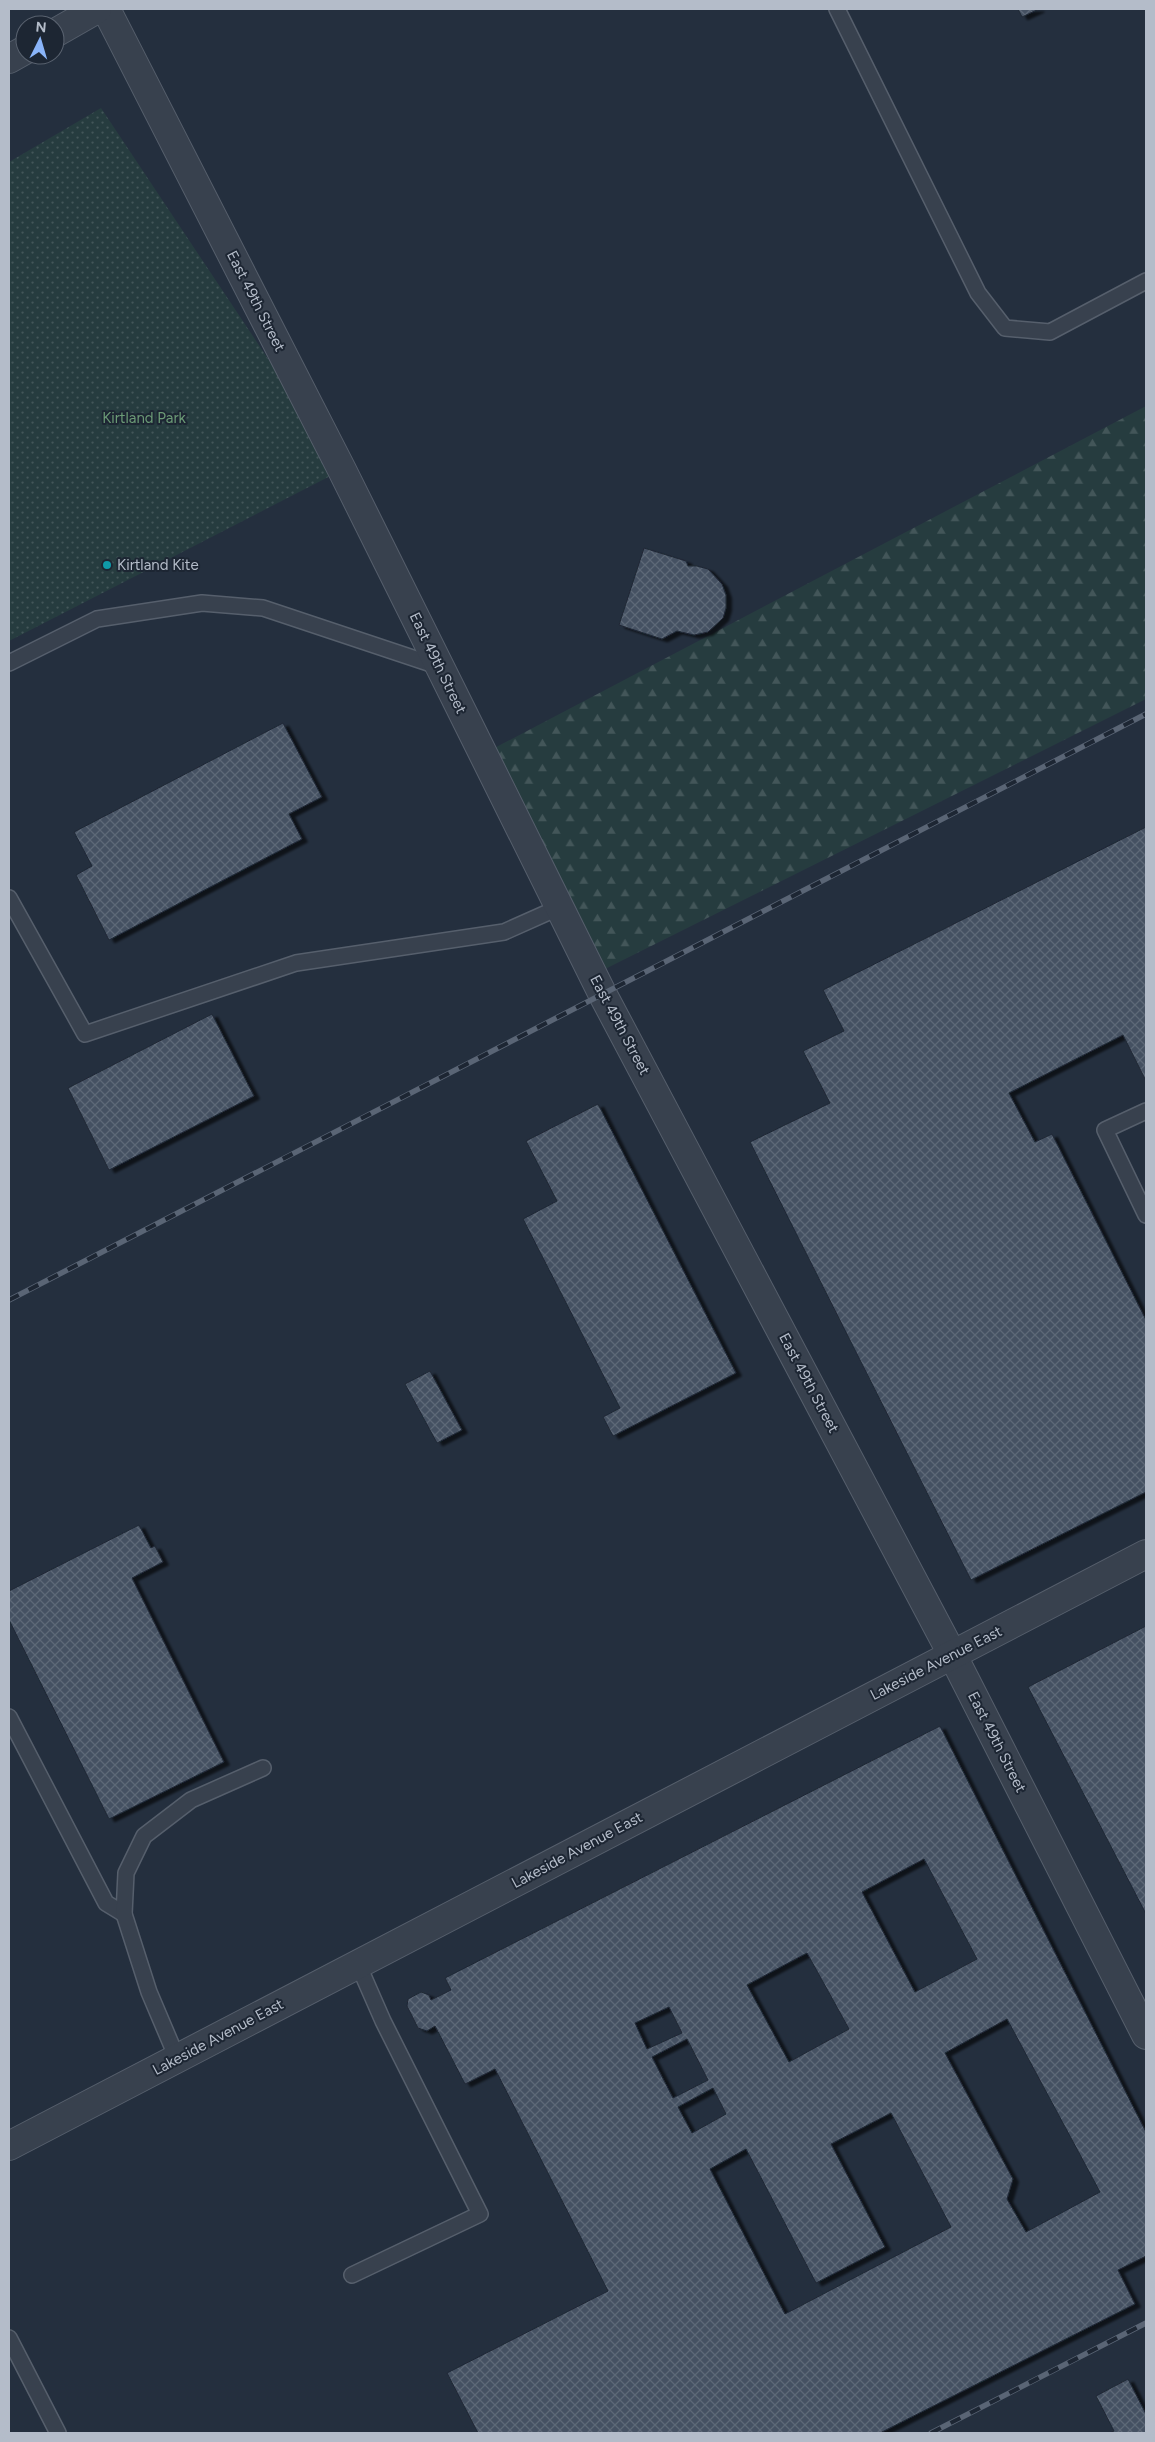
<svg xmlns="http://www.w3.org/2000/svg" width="1155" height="2442" viewBox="0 0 1155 2442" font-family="Figtree,sans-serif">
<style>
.forest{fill:url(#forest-firs)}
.park{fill:url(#park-dots)}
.building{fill:url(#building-cross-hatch);stroke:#1f2835;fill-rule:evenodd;filter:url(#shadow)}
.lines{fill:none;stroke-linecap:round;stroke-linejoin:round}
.service-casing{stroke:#565f6c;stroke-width:18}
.minor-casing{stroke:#565f6c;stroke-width:30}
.tertiary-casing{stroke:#565f6c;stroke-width:30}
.service{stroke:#38414e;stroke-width:15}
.minor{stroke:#38414e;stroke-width:28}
.tertiary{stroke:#38414e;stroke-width:28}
.rail-casing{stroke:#5a6575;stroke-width:5.5}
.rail{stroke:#1d2633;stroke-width:4;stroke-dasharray:11;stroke-linecap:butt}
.culture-dot{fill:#0f9aa8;stroke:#1d2633;stroke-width:2}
.labels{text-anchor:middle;stroke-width:4;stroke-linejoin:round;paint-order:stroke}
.street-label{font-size:15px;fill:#b4bcc9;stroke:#1d2633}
.park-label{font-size:15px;fill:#6b9a76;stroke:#1d2633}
.poi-label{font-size:15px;fill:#b4bcc9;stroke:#1d2633;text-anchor:start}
</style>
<defs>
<pattern id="forest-firs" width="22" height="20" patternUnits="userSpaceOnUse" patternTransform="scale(1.25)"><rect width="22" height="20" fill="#263c3f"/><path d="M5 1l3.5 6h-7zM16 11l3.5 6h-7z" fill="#435659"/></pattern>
<pattern id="park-dots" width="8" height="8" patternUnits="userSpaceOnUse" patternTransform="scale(1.25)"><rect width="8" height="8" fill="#263c3f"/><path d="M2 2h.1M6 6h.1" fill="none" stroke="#435659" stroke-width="1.8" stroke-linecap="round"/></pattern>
<pattern id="building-cross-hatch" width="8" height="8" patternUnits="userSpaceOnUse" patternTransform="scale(1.25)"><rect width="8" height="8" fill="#455162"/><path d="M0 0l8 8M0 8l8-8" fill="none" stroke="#5d6877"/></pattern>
<filter id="shadow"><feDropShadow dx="5.5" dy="3" stdDeviation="1" flood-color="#0009"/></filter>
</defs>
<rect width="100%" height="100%" fill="#242f3e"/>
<!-- forest -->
<path class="forest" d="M1146,406v293l-553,276 -110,-221z"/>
<!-- park -->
<path class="park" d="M101,108l241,362 -333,171v-479z"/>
<!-- building -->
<g class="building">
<path d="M1018,9h21l-17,8z"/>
<path d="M644,548l42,13 2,5h9l11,3 14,15 4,11v13l-3,10 -15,14 -14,3 -17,-4 -15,8 -43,-14z"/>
<path d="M283,723l39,74 -33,17 13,25 -193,101 -33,-65 16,-9 -18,-34z"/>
<path d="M1146,827v254l-23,-46 -114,58 26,49 17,-8 94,186v172l-175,88 -221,-438 80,-39 -27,-52 41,-20 -21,-41z"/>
<path d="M212,1014l42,82 -145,74 -41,-82z"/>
<path d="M598,1104l138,269 -123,63 -10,-19 17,-9 -97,-189 34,-18 -31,-60z"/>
<path d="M430,1371l32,59 -25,13 -32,-59z"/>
<path d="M139,1525l12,23 4,-2 8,16 -31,16 92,184 -115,57 -100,-199v-29z"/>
<path d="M1146,1626v288l-118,-227z"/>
<path d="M940,1726l206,406v124l-28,14 17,34 -255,129h-402l-31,-60 161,-82 -113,-222 -30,15 -30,-58 -8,5 -9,-3 -11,-22 1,-7 13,-7 8,3 2,5 20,-10 -6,-12zM924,1859l53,100 -62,33 -53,-100zM807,1953l42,76 -60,33 -42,-77zM669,2007l13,26 -35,16 -12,-26zM1007,2019l93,173 -74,40 -19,-33 6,-20 -68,-126zM687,2039l21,41 -35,18 -21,-41zM713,2088l13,26 -34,19 -14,-26zM891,2113l60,114 -166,87 -75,-145 36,-20 70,134 69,-36 -54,-103z"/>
<path d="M1128,2379l18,35v19h-37l5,-2 -18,-35z"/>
</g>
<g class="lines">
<defs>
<g id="service">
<path d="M837,9l141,284 27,35 45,4 96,-51"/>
<path d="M9,663l88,-44 105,-16 61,5 177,59"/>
<path d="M9,898l76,136 211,-71 208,-31 56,-25"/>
<path d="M1146,1111l-41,19 41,85"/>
<path d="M9,1717l97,186 18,11"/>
<path d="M177,2058l-28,-66 -25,-78 2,-41 18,-37 47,-36 72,-32"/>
<path d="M352,2275l128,-61 -97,-193 -25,-57"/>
<path d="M9,2338l49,95"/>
</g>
<g id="minor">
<path d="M106,9l236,461 260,523 350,661 194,381"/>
<path d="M9,2146l1137,-592"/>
</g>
<g id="tertiary">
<path d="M55,33l42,-24"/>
<path d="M9,59l16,-9"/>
</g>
</defs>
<!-- service casing -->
<use href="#service" class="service-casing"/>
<!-- minor casing -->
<use href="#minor" class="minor-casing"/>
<!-- tertiary casing -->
<use href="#tertiary" class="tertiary-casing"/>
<!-- service -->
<use href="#service" class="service"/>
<!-- minor -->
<use href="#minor" class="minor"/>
<!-- tertiary -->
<use href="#tertiary" class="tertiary"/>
<defs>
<g id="rail">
<path d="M9,1300l1137,-586"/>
<path d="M931,2433l215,-110"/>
</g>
</defs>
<!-- rail casing -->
<use href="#rail" class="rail-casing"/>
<!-- rail -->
<use href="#rail" class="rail"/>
</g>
<!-- markers -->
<circle class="culture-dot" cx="107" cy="565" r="5"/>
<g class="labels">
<!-- street labels -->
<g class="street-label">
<text transform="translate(256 301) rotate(63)" y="5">East 49th Street</text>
<text transform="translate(438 663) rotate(64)" y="5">East 49th Street</text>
<text transform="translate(620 1025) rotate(62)" y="5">East 49th Street</text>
<text transform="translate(809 1383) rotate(62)" y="5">East 49th Street</text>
<text transform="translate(936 1663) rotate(-27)" y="5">Lakeside Avenue East</text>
<text transform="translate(997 1742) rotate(63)" y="5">East 49th Street</text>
<text transform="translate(577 1850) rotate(-28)" y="5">Lakeside Avenue East</text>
<text transform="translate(218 2037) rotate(-28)" y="5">Lakeside Avenue East</text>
</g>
<!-- park labels -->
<g class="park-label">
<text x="144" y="423">Kirtland Park</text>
</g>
<!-- poi labels -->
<g class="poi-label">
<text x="117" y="570">Kirtland Kite</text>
</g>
</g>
<!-- border -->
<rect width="1155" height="2442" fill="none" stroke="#b4bcc9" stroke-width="20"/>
<!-- north arrow -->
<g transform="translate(40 40) rotate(5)"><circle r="24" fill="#1d2633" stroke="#59626f"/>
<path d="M0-4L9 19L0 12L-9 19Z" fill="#8ab4f8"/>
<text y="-8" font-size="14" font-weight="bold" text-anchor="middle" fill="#b4bcc9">N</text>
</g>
</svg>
